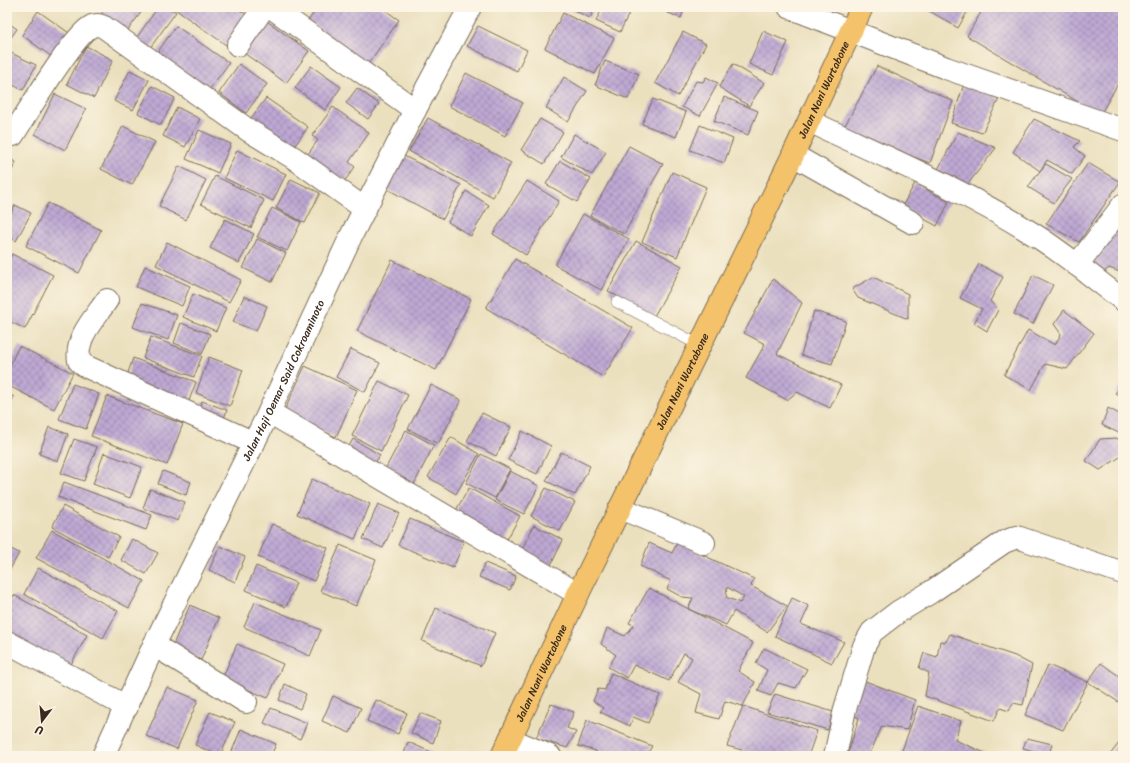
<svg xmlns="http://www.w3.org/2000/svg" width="1130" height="763" viewBox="0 0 1130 763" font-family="Sriracha,sans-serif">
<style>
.building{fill:url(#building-cross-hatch);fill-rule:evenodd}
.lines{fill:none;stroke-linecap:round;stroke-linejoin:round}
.service-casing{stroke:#796a56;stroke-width:12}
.minor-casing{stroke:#796a56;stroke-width:24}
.primary-casing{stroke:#796a56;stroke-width:24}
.service{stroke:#fff;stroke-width:11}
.minor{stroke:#fff;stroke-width:22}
.primary{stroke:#f3c26a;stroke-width:22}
.labels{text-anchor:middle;stroke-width:3;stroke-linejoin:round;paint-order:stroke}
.street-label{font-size:11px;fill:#3b2a1e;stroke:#fcf5e5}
</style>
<defs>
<pattern id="building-cross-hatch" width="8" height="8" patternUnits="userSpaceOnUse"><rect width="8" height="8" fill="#bea9d4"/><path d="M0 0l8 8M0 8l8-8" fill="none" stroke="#9c8aab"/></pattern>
</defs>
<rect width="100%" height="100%" fill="#fcf5e5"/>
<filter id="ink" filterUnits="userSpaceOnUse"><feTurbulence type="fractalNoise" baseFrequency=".025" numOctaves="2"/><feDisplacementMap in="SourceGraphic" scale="8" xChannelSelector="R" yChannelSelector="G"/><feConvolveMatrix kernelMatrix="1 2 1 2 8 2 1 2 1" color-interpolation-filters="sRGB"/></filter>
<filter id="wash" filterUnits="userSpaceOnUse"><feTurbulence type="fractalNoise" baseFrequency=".012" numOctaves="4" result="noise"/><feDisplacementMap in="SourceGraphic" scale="16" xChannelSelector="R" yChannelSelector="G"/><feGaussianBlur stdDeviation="0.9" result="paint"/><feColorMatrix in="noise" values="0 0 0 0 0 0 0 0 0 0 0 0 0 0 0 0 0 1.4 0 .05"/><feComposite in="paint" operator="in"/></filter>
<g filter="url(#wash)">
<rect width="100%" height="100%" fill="#ebe0be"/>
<g id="blocks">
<!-- building -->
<g class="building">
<path d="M106,7h39l-20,27 -25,-18z"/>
<path d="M158,7h11l7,5 -29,40 -14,-9z"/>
<path d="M172,7h63l15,10 -21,30z"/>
<path d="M288,7h14l-4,6z"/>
<path d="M318,7h63l18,13 -31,44 -60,-43z"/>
<path d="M567,7h28l-5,11z"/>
<path d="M603,7h29l-12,25 -24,-11z"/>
<path d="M653,7h32l-4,11z"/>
<path d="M923,7h47l-12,21z"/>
<path d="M984,7h139v68l-23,40 -133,-79z"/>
<path d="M38,11l31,22 -17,24 -30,-22z"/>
<path d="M563,13l51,25 -19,36 -50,-26z"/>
<path d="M264,19l45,32 -23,32 -45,-32z"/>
<path d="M7,22l10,7 -10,14z"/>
<path d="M176,26l53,37 -20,27 -52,-37z"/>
<path d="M478,26l49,24 -10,21 -50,-25z"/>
<path d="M763,31l25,11 -15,33 -24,-11z"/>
<path d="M683,32l23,12 -28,52 -23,-13z"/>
<path d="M86,46l27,14 -19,38 -27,-14z"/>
<path d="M7,51l29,14 -13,25 -16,-8z"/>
<path d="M605,61l34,13 -11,25 -33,-14z"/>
<path d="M239,64l28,20 -21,29 -27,-20z"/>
<path d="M733,64l31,19 -15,23 -30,-19z"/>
<path d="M311,66l30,21 -16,23 -30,-22z"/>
<path d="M877,66l76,35 -23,62 -88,-32z"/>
<path d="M130,70l19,10 -16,30 -19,-9z"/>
<path d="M466,73l57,30 -18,33 -56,-30z"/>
<path d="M564,77l23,14 -19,31 -22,-14z"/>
<path d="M706,77l12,6 -18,33 -18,-9 14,-26 7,1z"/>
<path d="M964,84l35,15 -17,34 -31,-10z"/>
<path d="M152,86l23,12 -14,27 -23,-12z"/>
<path d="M357,88l22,16 -11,15 -22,-16z"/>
<path d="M7,89l5,3 -5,10z"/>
<path d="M55,94l31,15 -21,41 -30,-16z"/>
<path d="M724,97l34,14 -10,24 -34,-14z"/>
<path d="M266,98l42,29 -17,24 -42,-30z"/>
<path d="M653,99l33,13 -10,25 -34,-13z"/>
<path d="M177,107l23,12 -15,28 -22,-11z"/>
<path d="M333,107l36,26 -20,29 6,5 -12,16 -37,-26 12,-17 -6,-4z"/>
<path d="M428,118l83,45 -18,34 -84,-46z"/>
<path d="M540,119l23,13 -19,32 -23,-14z"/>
<path d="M1034,119l46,22 -6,6 11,9 -13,18 -25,-14 -7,11 6,-7 26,15 -18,24 -26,-16 12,-16 -27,-19z"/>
<path d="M700,125l33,14 -9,24 -34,-13z"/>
<path d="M123,126l32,16 -23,43 -31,-16z"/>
<path d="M199,130l32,14 -13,29 -32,-14z"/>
<path d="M958,132l38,16 -32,41 -28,-16z"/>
<path d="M574,134l32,18 -14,23 -31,-18z"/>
<path d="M629,146l34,18 -39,70 -34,-18z"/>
<path d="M237,150l49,24 -13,27 -49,-23z"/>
<path d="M404,156l57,29 -18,34 -56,-30z"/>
<path d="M7,158l9,4 -9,18z"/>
<path d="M560,161l31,18 -14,23 -31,-18z"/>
<path d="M1088,163l32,19 -41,60 -33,-18z"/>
<path d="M179,166l27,14 -20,40 -27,-14z"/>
<path d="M672,172l34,15 -29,70 -35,-15z"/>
<path d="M215,176l49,24 -13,28 -50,-24z"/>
<path d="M291,179l29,14 -15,30 -29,-15z"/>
<path d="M527,181l32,20 -33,54 -33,-21z"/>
<path d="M915,183l34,19 -12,24 -35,-19z"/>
<path d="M466,191l23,14 -18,31 -23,-14z"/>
<path d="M48,203l53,27 -22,43 -53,-27z"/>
<path d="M15,205l16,8 -15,28 -9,-5v-15z"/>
<path d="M272,208l29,14 -14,29 -30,-14z"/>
<path d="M1123,209v64l-14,-5 -11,9 -17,-11z"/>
<path d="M583,214l46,25 -28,51 -46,-25z"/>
<path d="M225,219l29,15 -15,29 -29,-15z"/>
<path d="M257,239l29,14 -14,29 -29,-14z"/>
<path d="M636,241l46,25 -28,50 -46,-25z"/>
<path d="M167,242l74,38 -12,22 -73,-37z"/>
<path d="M12,254l41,21 -28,54 -18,-9v-56z"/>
<path d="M515,259l118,69 -30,49 -117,-69z"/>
<path d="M392,260l79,39 -35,71 -79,-39z"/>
<path d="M979,264l24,13 -13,24 8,9 -11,21 -13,-8 8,-14 -22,-11z"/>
<path d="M145,266l45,20 -8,20 -46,-19z"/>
<path d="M1033,275l20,10 -20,39 -19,-10z"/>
<path d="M873,277l35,17v25l-50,-21 -6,-9z"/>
<path d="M773,279l29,24 -25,51 64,31 -11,23 -33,-16 -10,8 -41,-22 19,-34 -21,-11z"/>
<path d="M193,294l33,14 -10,23 -33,-14z"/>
<path d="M244,296l23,10 -11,25 -23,-9z"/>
<path d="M142,303l35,12 -9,25 -35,-13z"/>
<path d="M1064,310l30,23 -27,36 -22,-5 -14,26 -27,-15 24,-45 27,15 6,-11 -7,-10z"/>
<path d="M814,311l32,10 -14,43 -31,-9z"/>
<path d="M181,323l29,11 -8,20 -28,-11z"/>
<path d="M151,337l51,19 -8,21 -51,-19z"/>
<path d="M19,346l54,27 -19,36 -47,-24v-14z"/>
<path d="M351,349l29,14 -15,29 -29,-15z"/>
<path d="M209,357l34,13 -13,36 -34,-13z"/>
<path d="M133,358l63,24 -9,24 -62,-24z"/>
<path d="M305,366l52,24 -21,47 -53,-23z"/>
<path d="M379,381l29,14 -27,56 -29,-15z"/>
<path d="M73,384l26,10 -13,35 -27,-10z"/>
<path d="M1123,384v13l-8,-4z"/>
<path d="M431,385l30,15 -23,44 -30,-15z"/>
<path d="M7,394l7,3 -7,13z"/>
<path d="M107,396l76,28 -16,41 -76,-29z"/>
<path d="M202,401l25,9 -5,14 -25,-9z"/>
<path d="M1108,408l15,8v19l-21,-10z"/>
<path d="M482,413l29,14 -15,29 -29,-15z"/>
<path d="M49,427l19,7 -10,27 -19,-7z"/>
<path d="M406,430l28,15 -24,47 -29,-15z"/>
<path d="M522,431l29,15 -14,28 -29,-14z"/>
<path d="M451,437l28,17 -23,40 -28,-17z"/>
<path d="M1117,438l6,8v9l-23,15 -14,-9 14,-22z"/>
<path d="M74,439l23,8 -13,34 -23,-8z"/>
<path d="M353,439l27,16 -9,15 -27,-15z"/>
<path d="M561,452l29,14 -15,29 -29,-14z"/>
<path d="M104,453l38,14 -12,31 -37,-14z"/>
<path d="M481,454l29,15 -15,29 -29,-15z"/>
<path d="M163,471l28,11 -5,13 -28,-11z"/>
<path d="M510,471l29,15 -15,28 -29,-14z"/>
<path d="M312,479l58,25 -15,35 -58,-25z"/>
<path d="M64,482l88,33 -6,15 -88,-33z"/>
<path d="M469,488l51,28 -16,29 -52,-28z"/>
<path d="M546,488l29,14 -15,29 -29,-15z"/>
<path d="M150,489l35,13 -7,19 -35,-13z"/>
<path d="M378,504l21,9 -16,35 -20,-9z"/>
<path d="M63,506l56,31 -11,20 -56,-30z"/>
<path d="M410,519l54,23 -11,26 -55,-23z"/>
<path d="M272,524l56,24 -14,33 -56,-24z"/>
<path d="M534,525l29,15 -14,29 -29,-15z"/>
<path d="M52,530l92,51 -15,27 -93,-50z"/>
<path d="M132,539l26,14 -12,21 -25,-14z"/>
<path d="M678,541l25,14 51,24 -3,7 36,20 -20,26 -33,-21 -8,14 -38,-16 5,-11 -11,-1 -15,-8 4,-8 -31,-15 9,-23 23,10zM727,587l17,10 -4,6 -14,-6z"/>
<path d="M340,545l36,15 -20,46 -36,-15z"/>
<path d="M220,546l25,11 -10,25 -26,-12z"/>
<path d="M7,547l12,6 -12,22z"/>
<path d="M485,563l31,13 -6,14 -31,-13z"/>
<path d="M256,566l40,17 -10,24 -40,-17z"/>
<path d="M38,568l80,43 -15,27 -79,-44z"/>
<path d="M649,588l104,55 -15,28 17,11 -12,24 -18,-5 -6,18 -23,-6 5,-19 -23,-12 14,-24 -8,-5 -15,28 -35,-16 -7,13 -19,-11 8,-12 -15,-11 6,-16 18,8 9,-11 -5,-2z"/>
<path d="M14,595l73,40 -18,33 -62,-34v-26z"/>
<path d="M792,598l17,8 -8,18 43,18 -12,21 -57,-27z"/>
<path d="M255,602l66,28 -11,26 -66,-29z"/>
<path d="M190,605l29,13 -18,42 -29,-13z"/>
<path d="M436,608l59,25 -14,33 -59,-25z"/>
<path d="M950,634l65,22 17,9 -9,40 -10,-2 -4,8 -9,-3 -6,13 -69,-25 4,-23 -10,-5 5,-15 13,4 3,-16 6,1z"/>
<path d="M237,644l46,20 -15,34 -46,-19z"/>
<path d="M764,648l43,21 -11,19 -18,-5 -7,13 -13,-5 9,-21 -11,-7z"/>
<path d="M1101,663l22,16v26l-35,-23 -25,48 -38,-15 23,-50 40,17z"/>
<path d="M611,673l49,22 -12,28 -15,-6 -3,9 -30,-14 3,-4 -10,-7 5,-12 7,1z"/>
<path d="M860,679l55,21 -8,30 -25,-4 -13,30h-22l12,-38 -8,-4z"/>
<path d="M285,684l21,10 -6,15 -21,-9z"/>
<path d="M167,687l31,13 -21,49 -31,-13z"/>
<path d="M775,694l58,18 -5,18 -61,-18z"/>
<path d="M333,696l28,12 -11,25 -28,-12z"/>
<path d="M376,700l31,13 -9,21 -31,-13z"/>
<path d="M551,704l23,8 -7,16 9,4 -9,16 -31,-10z"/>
<path d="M743,706l74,25 -9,25h-44l-37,-10z"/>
<path d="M918,706l43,15 -6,19 37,16h-92z"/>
<path d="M271,708l36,15 -7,16 -36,-16z"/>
<path d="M210,712l25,10 -15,34 -25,-11z"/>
<path d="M420,713l21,8 -8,22 -22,-10z"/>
<path d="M587,720l65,26 -6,10h-51l1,-5 -18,-5z"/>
<path d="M241,729l35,15 -5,12h-41z"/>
<path d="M1027,738l25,6 -3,11 -26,-7z"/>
<path d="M1123,738v18h-14z"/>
<path d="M408,742l23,10 -1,4h-27z"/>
<path d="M1022,752l13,4h-14z"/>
</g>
</g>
</g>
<g filter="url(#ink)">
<use href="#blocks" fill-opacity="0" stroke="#796a56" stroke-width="1"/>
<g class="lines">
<defs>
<path id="service" d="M617,302l84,44"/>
<g id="minor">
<path d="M271,7l144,103"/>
<path d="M789,7l157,61 177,62"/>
<path d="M238,45l26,-38"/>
<path d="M809,121c74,35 151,67 221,111 33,20 62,45 93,68"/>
<path d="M13,135c13,-20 61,-101 79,-109 5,-2 7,-1 12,1l144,103 46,28 71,51"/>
<path d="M793,155l120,68"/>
<path d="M1077,265l46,-60"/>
<path d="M107,300c-12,18 -32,37 -28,61l6,5 169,77"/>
<path d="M269,412l309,182"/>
<path d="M620,508l84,35"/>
<path d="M7,642l120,65"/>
<path d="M154,645l92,57"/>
<path d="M510,739l40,17"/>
<path id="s1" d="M103,756l51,-111 115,-233 82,-176 64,-126 55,-103"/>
<path d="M835,756l10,-47 19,-63 8,-14 26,-20 33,-20 73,-50 13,-5 106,36"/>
</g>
<g id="primary">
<path id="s2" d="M502,756l76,-162 215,-439 69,-148"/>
</g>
</defs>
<!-- service casing -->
<use href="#service" class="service-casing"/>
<!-- minor casing -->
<use href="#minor" class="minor-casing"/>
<!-- primary casing -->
<use href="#primary" class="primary-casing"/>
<!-- service -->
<use href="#service" class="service"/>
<!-- minor -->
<use href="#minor" class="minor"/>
<!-- primary -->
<use href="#primary" class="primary"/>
</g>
</g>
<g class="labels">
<!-- street labels -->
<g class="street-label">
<text dy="4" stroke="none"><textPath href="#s2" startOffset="740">Jalan Nani Wartabone</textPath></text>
<text dy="4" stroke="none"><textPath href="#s1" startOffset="417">Jalan Haji Oemar Said Cokroaminoto</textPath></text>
<text dy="4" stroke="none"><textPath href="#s2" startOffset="416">Jalan Nani Wartabone</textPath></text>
<text dy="4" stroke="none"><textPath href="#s2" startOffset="92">Jalan Nani Wartabone</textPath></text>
</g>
</g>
<!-- margin -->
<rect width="1130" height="763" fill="none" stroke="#fcf5e5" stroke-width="24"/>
<!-- north arrow -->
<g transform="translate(42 721) rotate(196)" stroke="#fcf5e5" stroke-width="3" paint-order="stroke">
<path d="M0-3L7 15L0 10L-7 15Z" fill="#3b2a1e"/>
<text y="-6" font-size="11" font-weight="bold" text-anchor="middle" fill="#3b2a1e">U</text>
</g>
</svg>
